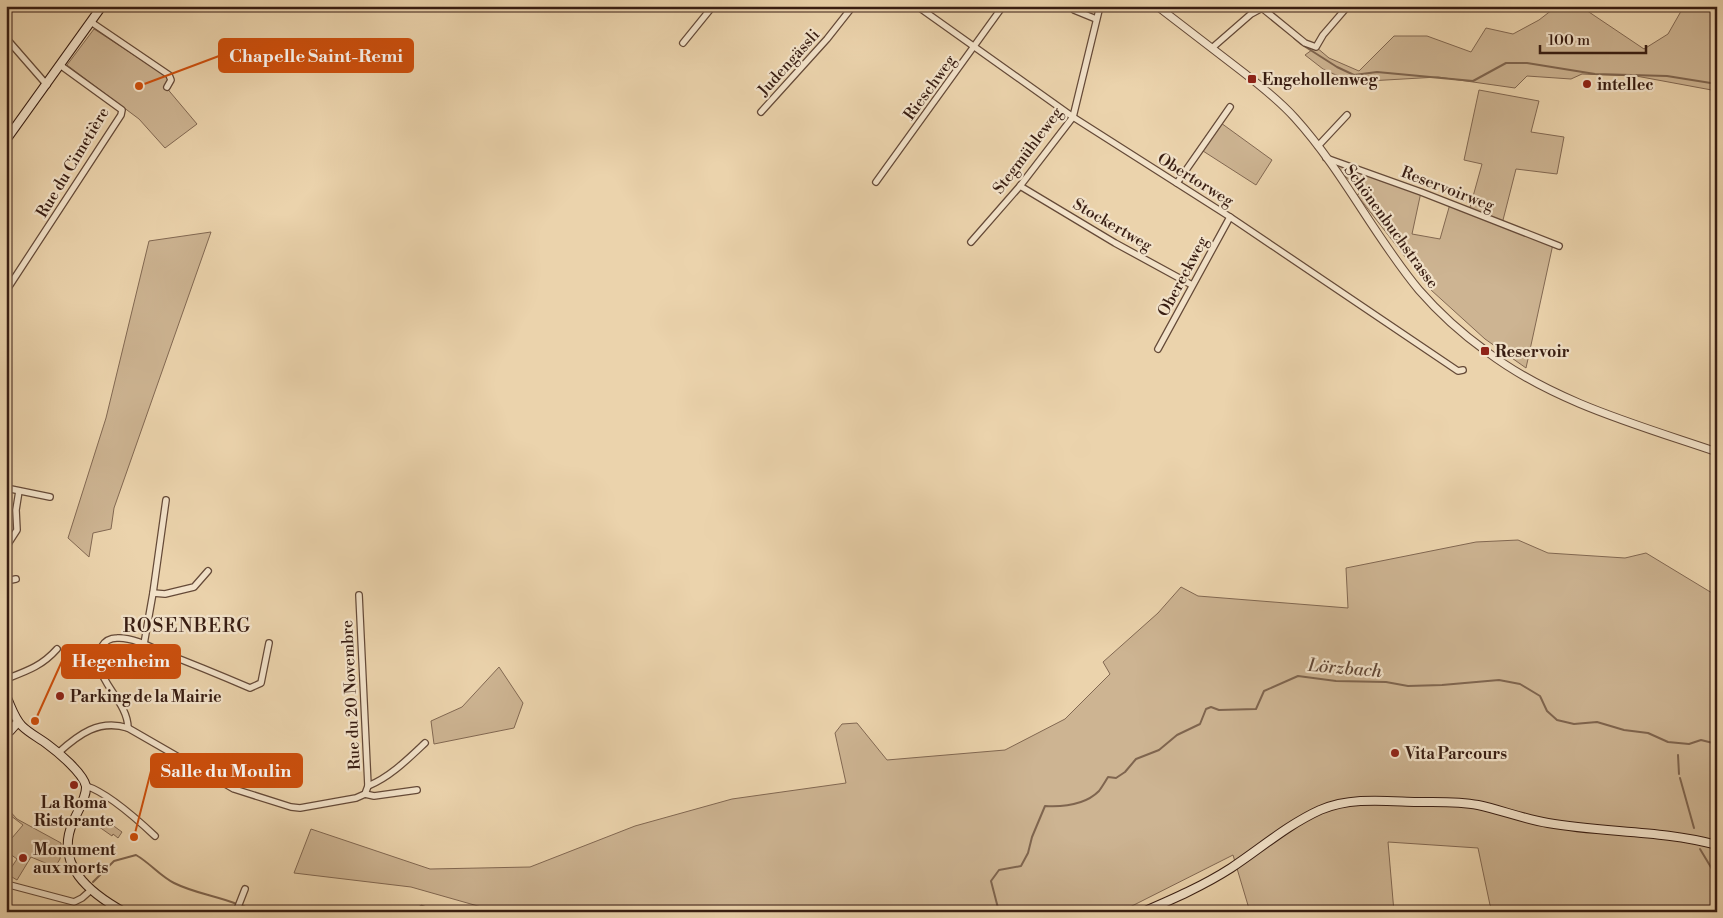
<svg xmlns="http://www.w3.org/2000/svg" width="1723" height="918" viewBox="0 0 1723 918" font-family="'Libre Bodoni',serif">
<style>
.green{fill:#cdb492;stroke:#826852}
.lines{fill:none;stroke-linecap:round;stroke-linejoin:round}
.stream{stroke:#7f654f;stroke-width:2}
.minor-casing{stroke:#654a38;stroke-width:8}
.tertiary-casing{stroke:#654a38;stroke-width:9}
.secondary-casing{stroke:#381d12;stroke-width:10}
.minor{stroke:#f2e2c9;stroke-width:5.5}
.tertiary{stroke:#f2e2c9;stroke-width:7}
.secondary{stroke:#f2e2c9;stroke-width:8}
.poi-dot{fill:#8f2418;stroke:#f2e2c9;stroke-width:2}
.labels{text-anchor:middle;stroke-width:4.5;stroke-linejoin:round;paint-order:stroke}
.street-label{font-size:16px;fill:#381d12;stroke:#f2e2c9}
.poi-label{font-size:16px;font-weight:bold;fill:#381d12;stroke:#f2e2c9;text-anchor:start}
.water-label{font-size:18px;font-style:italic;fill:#614736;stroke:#f2e2c9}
.quarter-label{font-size:19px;letter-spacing:1px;fill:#381d12;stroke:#f2e2c9}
.leader{fill:none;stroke:#ce500d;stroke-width:2}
.callout-dot{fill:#ce500d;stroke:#f2e2c9;stroke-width:2}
.callout{fill:#ce500d;stroke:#ce500d;stroke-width:2}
.callout-label{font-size:18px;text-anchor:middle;font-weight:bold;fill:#fff}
</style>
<rect width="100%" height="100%" fill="#ebd3ac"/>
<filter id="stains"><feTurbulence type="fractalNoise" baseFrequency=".004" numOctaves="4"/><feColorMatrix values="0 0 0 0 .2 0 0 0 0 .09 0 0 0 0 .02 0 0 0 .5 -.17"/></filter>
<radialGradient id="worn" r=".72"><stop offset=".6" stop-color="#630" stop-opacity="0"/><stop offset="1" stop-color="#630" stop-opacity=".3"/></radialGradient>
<!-- green -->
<g class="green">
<path d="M1557,6h23l64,43 24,-15 16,-28h32l1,85 -81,-15 -54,-2 -11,5 -44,-3 -12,12 -77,-11 -87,5 -28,-13 -18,-14 11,-8 13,11 30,13 35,-35h33l44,16 15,-24 27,6 26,-14z"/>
<path d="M94,29l75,49 -4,8 32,38 -32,24 -26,-29 -72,-54z"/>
<path d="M1479,90l60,11 -8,31 33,5 -7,37 -41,-5 -14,55 51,20 -27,124 -41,-29 -54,-49 -74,-95 6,-4 -17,-14 -10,-13 85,28 -9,42 28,5 10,-35 19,7 13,-47 -18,-4z"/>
<path d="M1221,123l51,37 -16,25 -53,-34z"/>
<path d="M211,232l-97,276 -3,21 -18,4 -4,24 -21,-19 38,-120 43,-177z"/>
<path d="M1518,540l30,13 77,5 21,-5 71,43v316h-220l-7,-7 -12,-57 -90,-6 6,70h-144l-17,-57 -113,57h-621l-88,-25 -117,-14 17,-44 119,40 100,-2 105,-41 97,-27 114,-16 -11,-50 7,-9 15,-1 30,37 118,-10 60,-31 45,-45 -7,-12 55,-49 23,-26 17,9 150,12 -2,-40 130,-26z"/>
<path d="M499,667l24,36 -9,25 -80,16 -3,-23 31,-14z"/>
<path d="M6,807l11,12 44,24 -1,16 -5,8 -24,-10 -14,23 -10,-6 10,-15 -11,-8v-6l17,-20 -17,-13z"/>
<path d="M102,814l7,4 1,-2 4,3 -3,5 11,8 -4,6 -5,-4 -1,2 -17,-12z"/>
</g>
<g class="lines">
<!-- stream -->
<g class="stream">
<path d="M1294,38l7,6 36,23 17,8 23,-3 96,9 33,-18h21l68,11 72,2 50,8"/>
<path d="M1678,755l1,19"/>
<path d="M1680,778l14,50"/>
<path d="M1700,849l12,20 5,20"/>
<path d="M93,882l21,-21 22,-6c14,8 24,21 38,28 20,10 42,13 63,21"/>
<path d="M241,905l16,7"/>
<path d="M994,912l4,-4 -7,-27 8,-11 22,-4 7,-13 4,-16 13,-31c18,1 40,-1 54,-15 3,-4 6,-9 9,-14l8,1 9,-6 11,-13 23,-9 18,-15 23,-11 6,-15 5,-2 8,3 37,-1 8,-18 34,-15 38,5 50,1 22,4 34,-1 57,-5 21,4 20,12 7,15 10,9 17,4 23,-2 27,8 24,3 20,9 21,2 12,-4 16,4"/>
</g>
<defs>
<g id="minor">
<path d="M917,6l156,111 157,100 228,154 5,-1"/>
<path d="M1070,6l4,4 22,9"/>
<path d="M91,22l78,53 2,5 -4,7"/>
<path d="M6,38l41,47"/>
<path d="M683,43l30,-37"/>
<path d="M1212,48l39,-34 11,-6 43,35 11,4 7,-12 25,-29"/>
<path d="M761,112l66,-73 26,-33"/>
<path d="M1318,146l29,-31"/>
<path d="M1326,158l95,34 138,54"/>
<path d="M876,182l127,-176"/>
<path d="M1177,183l53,-76"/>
<path d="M1020,186l95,57 77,42"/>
<path d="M971,242l49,-56 53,-69 27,-111"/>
<path d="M6,291l115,-176 1,-5 -62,-45"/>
<path d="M1158,349l72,-132"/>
<path d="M6,488l44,9"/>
<path d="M6,547l11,-17 -1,-20 3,-19"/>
<path d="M6,581l10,-2"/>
<path d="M153,593l12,1 29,-7 14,-16"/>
<path d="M359,595l9,191 -3,8"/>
<path d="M144,644l9,-51 13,-93"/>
<path d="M6,679c21,-8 36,-13 51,-30"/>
<path d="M128,728c0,-23 -24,-41 -29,-62 -3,-13 3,-28 18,-28 15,-1 34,9 47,15 29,11 58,23 86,35l11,-5 8,-40"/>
<path d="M58,753c21,-19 41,-34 70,-25l106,61 57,18 9,1 56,-10 9,-4 9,2 43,-6"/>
<path d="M86,786c20,6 53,35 69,50"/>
<path d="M368,786c22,-9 40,-27 57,-43"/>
<path d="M6,884l68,18 8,-4 9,-8"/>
<path d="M422,909l7,3"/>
<path d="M236,912l9,-23"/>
</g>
<path id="tertiary" d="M1157,6c26,20 52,40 78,60 21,16 43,33 60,52 48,53 79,118 124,172 20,23 42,43 67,61 67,51 152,74 231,101"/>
<g id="secondary">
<path d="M6,140l96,-134"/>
<path d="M6,696c5,10 8,22 16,30 7,7 17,12 25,18 11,8 36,29 39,42 1,11 -9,26 -13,36 -19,43 17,71 51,90"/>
<path d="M6,732l4,-1 8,-9"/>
<path d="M1143,912c30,-13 60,-26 88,-44 29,-19 56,-43 89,-58 31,-13 64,-9 97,-8 20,0 41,-1 61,3 23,5 46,14 70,18 56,10 114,7 169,22"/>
</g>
</defs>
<!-- minor casing -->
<use href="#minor" class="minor-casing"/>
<!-- tertiary casing -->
<use href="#tertiary" class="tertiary-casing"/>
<!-- secondary casing -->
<use href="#secondary" class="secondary-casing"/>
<!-- minor -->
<use href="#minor" class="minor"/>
<!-- tertiary -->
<use href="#tertiary" class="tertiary"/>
<!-- secondary -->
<use href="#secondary" class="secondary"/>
</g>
<!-- markers -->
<g class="poi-dot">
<rect x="1247" y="74" width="10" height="10" rx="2.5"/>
<circle cx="1587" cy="84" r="5"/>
<rect x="1480" y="346" width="10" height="10" rx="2.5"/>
<circle cx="60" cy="696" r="5"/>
<circle cx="1395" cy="753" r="5"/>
<circle cx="74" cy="785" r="5"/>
<circle cx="23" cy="858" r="5"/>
</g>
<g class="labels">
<!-- street labels -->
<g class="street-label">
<text transform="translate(788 62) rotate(-48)" y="6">Judengässli</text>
<text transform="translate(929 87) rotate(-54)" y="6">Rieschweg</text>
<text transform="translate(1027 150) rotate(-53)" y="6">Stegmühleweg</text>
<text transform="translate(72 162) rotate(-59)" y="6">Rue du Cimetière</text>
<text transform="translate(1196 179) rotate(32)" y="6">Obertorweg</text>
<text transform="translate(1448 188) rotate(21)" y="6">Reservoirweg</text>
<text transform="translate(1113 224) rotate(30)" y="6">Stockertweg</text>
<text transform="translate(1392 226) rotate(54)" y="6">Schönenbuchstrasse</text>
<text transform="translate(1182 276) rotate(-62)" y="6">Obereckweg</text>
<text transform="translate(350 695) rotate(-93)" y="6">Rue du 20 Novembre</text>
</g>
<!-- poi labels -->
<g class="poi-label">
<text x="1262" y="85">Engehollenweg</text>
<text x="1597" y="90">intellec</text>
<text x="1495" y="357">Reservoir</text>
<text x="70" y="702">Parking de la Mairie</text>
<text x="1405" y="759">Vita Parcours</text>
<text x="74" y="808" text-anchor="middle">La Roma<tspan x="74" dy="18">Ristorante</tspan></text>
<text x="33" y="855">Monument<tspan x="33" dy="18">aux morts</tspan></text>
</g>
<!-- water labels -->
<g class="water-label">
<text transform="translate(1345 668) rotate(5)" y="6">Lörzbach</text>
</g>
<!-- quarter labels -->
<g class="quarter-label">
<text x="187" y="632">ROSENBERG</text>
</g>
</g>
<!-- callouts -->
<path class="leader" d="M139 86L219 56M35 721L62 661M134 837L151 771"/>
<g class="callout-dot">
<circle cx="139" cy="86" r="5"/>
<circle cx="35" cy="721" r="5"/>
<circle cx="134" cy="837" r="5"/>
</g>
<g class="callout">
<rect x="219" y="39" width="194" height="33" rx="5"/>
<rect x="62" y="645" width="118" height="33" rx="5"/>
<rect x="151" y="754" width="151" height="33" rx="5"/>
</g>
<g class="callout-label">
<text x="316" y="62">Chapelle Saint-Remi</text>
<text x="121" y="667">Hegenheim</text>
<text x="226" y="777">Salle du Moulin</text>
</g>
<!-- margin -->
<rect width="1723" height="918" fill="none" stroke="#ebd3ac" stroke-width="25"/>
<rect x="8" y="8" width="1708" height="903" fill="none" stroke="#381d12" stroke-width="2.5"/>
<rect x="12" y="12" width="1698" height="893" fill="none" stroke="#381d12"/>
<!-- scale -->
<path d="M1540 45v8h106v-8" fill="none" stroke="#381d12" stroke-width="2.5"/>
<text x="1548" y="45" font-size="15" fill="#381d12" stroke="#f2e2c9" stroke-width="4" paint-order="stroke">100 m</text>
<rect width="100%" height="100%" filter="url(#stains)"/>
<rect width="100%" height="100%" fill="url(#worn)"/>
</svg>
